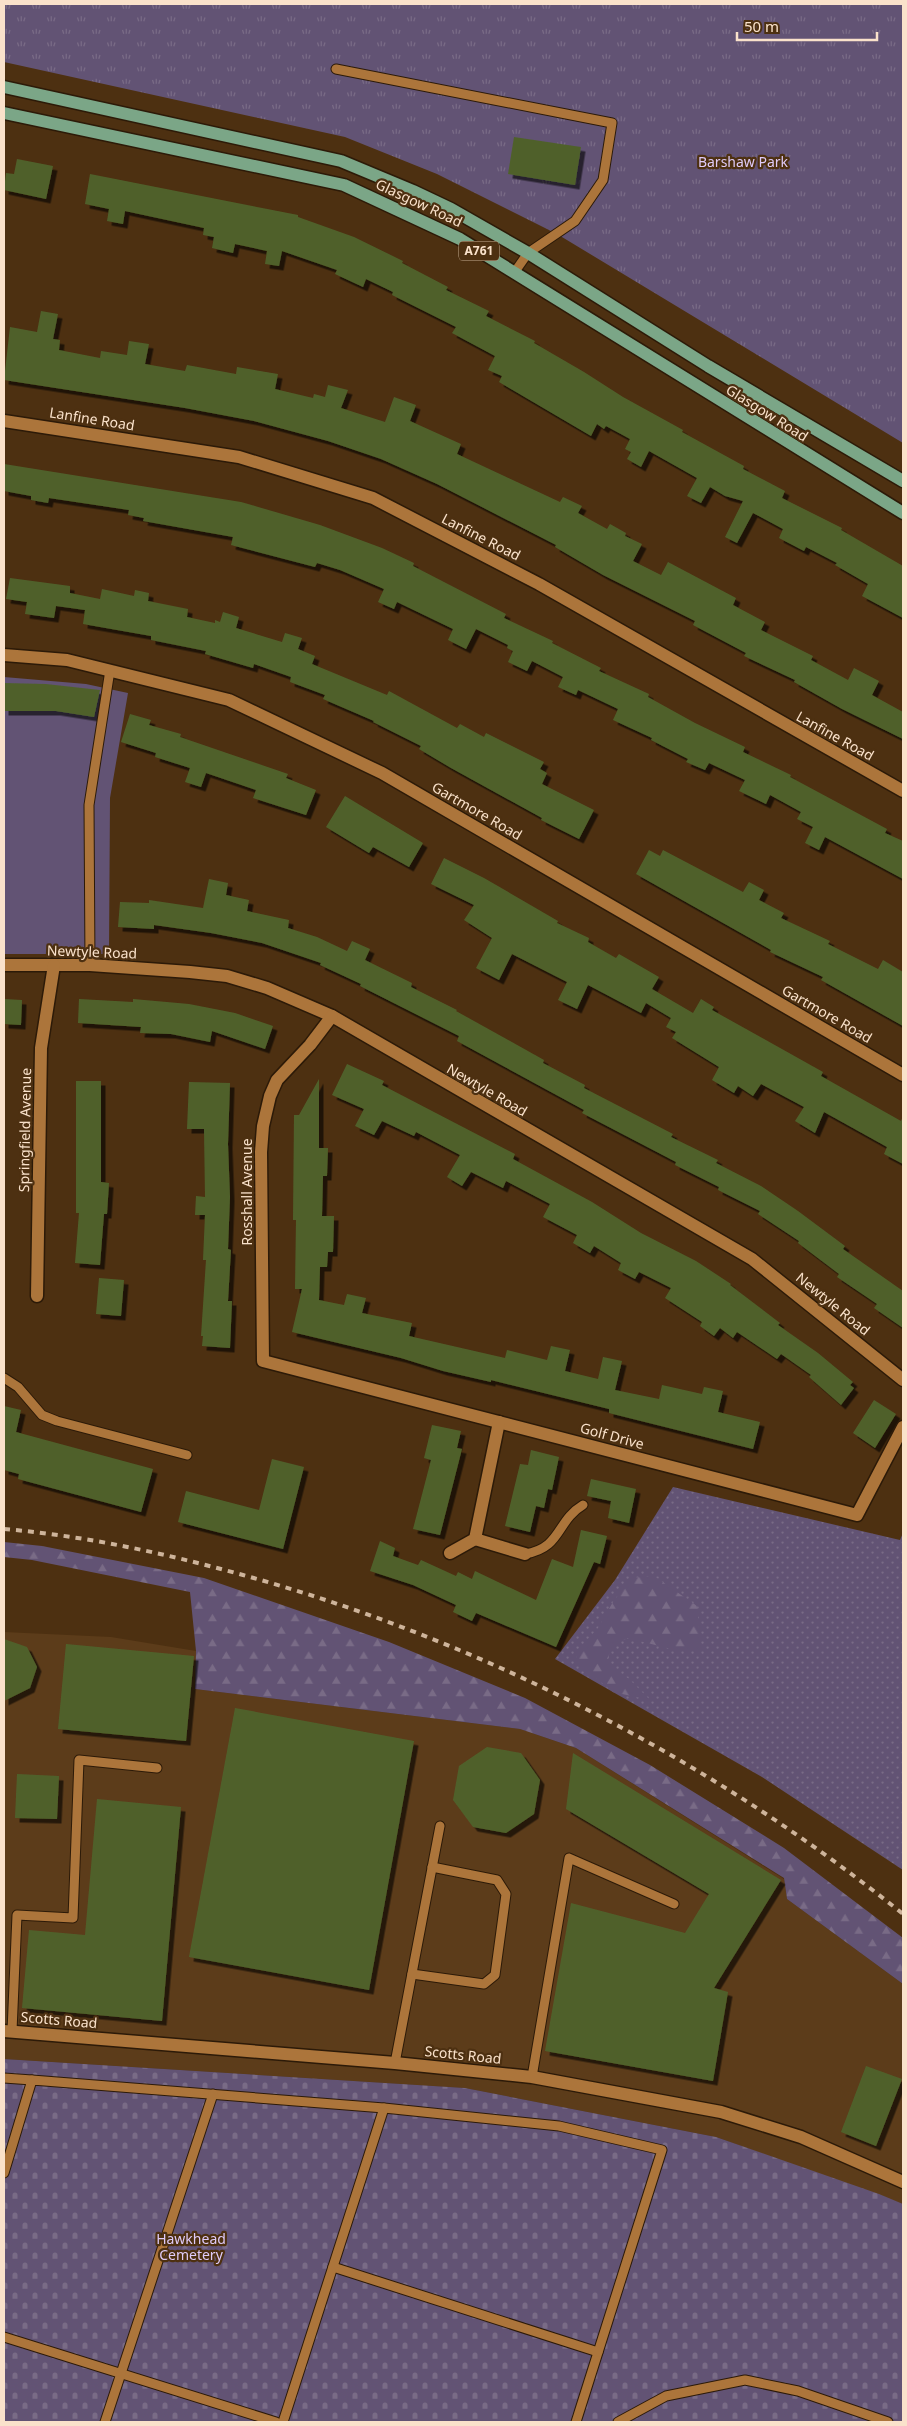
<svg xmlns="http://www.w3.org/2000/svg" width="907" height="2426" viewBox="0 0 907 2426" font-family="'Noto Sans',sans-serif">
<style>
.built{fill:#5c3c1a}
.grass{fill:url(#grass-dots)}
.forest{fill:url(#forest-firs)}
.cemetery{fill:url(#cemetery-stones)}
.park{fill:url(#park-tufts)}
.garden{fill:#625374}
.building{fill:#4f612b;filter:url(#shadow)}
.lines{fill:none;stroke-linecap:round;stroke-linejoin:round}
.service-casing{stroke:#2c1a08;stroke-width:11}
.minor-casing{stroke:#2c1a08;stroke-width:15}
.primary-casing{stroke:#2c1a08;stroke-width:15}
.service{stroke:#ac753b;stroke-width:9}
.minor{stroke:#ac753b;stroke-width:12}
.primary{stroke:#7ba687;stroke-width:12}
.rail{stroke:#ceb49b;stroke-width:4;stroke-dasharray:6 6;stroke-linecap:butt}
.labels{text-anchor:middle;stroke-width:4.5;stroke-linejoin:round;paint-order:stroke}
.shield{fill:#4d3011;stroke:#c6ad93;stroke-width:1}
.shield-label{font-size:12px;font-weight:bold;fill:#fae2cb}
.park-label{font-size:14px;fill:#dfcbf9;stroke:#4d3011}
.street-label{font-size:14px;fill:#fae2cb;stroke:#4d3011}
</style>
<defs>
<pattern id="grass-dots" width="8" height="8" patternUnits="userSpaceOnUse" patternTransform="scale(1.25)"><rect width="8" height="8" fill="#625374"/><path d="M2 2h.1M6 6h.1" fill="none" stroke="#796b86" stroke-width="1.8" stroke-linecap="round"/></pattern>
<pattern id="forest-firs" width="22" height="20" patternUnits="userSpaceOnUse" patternTransform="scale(1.25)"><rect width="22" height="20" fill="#625374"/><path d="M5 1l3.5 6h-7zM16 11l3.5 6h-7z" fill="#796b86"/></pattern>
<pattern id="cemetery-stones" width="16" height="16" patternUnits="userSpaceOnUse" patternTransform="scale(1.25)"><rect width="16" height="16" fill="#625374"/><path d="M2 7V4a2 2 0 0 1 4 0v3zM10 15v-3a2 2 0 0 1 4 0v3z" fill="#796b86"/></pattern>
<pattern id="park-tufts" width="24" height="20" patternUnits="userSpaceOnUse" patternTransform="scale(1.25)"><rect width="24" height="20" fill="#625374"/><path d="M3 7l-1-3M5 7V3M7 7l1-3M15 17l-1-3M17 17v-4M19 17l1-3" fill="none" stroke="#796b86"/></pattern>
<filter id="shadow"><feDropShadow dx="4.5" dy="4.5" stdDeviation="0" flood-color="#0009"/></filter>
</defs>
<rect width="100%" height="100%" fill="#4d3011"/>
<!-- built -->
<path class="built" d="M4,1632l107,5 85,14 -1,38 325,40 56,19 208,131 3,20 116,85v220l-187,-67 -251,-49 -461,-29z"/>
<!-- grass -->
<path class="grass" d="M673,1487l227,53 3,-7v337l-141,-93 -207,-118 60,-79z"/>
<!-- forest -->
<g class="forest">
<path d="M4,1542l38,4 162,32 185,64 136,56 125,67 134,83 119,90v46l-116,-85 -3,-21 -208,-130 -56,-19 -325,-40 1,-38 -6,-59 -158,-32 -28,-3z"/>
<path d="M654,1576l43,30 4,44 -30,-1 -43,-11 -17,8 -4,18 22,15 21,21 -37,-8 -38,-31 4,-12 19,-21 15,-26 18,-24z"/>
</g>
<!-- cemetery -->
<path class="cemetery" d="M4,2059l461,29 251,49 163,57 24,10v218h-899z"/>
<!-- park -->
<path class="park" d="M4,4h899v439l-346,-209 -120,-60 -92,-37 -341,-75z"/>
<!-- garden -->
<path class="garden" d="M4,677l82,7 42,9 -18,105 -1,156h-105z"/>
<!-- building -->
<g class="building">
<path d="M514,137l67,10 -6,38 -67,-11z"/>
<path d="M17,159l36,7 -7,33 -42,-9 2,-17 8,1z"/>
<path d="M90,174l208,41v2l56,20 49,24 -1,2 46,24 -2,3 43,21 -3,5 49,25 -1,2 50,29 39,25 60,33 -1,2 62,34 -1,3 42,22 -3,7 60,30 -1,2 62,36v52l-41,-22 6,-12 -33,-19 2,-2 -31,-16 -2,4 -25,-13 4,-9 -30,-16 -16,30 -12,-6 18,-36 -18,-5 -15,-9 -9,16 -14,-7 10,-18 -48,-27 -8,16 -14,-8 4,-7 -6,-3 5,-10 -24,-13 -2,3 -7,-5 -6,12 -92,-54 3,-6 -14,-6 7,-14 -43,-23 4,-6 -64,-32 1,-3 -27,-13 -3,8 -28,-13 2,-4 -55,-19 -3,15 -14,-2 2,-13 -32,-7 -2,9 -21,-5 2,-11 -11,-2 1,-7 -79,-17 -2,13 -16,-3 2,-12 -24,-5z"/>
<path d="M41,311l17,3 -5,25 7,1 -1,10 41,8 1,-7 26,4 2,-14 20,3 -4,20 40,7 2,-6 49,9 1,-7 41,7 -3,15 38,9 1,-4 11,3 3,-12 20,5 -7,18 44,14 9,-25 22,8 -6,16 51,23 -4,10 103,48 3,-5 19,9 -4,7 29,16 3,-5 16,9 -1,3 17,8 -9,17 28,14 7,-13 68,36 -3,7 32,17 -4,8 52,26 -2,4 37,20 6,-12 25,13 -7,14 31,17v27l-61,-30 -48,-27 1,-2 -51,-24 2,-3 -53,-28 2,-4 -92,-46 -48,-28 1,-2 -119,-61 -56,-25 -53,-18 -74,-20 -69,-13 -181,-28 6,-53 27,5z"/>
<path d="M4,464l237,38 79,23 62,23 32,15 -1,3 93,48 -2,4 49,23 -1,2 49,25 -2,3 50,23 -1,3 47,26 50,24 -2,5 48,23 -1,2 97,52 -2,4 18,8v38l-78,-42 -6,13 -14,-7 8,-16 -16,-8 4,-7 -31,-17 -4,9 -27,-13 6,-11 -36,-17 -4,7 -19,-8 2,-3 -37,-19 1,-2 -39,-18 5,-11 -40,-19 -2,5 -18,-8 5,-10 -31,-16 -5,10 -19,-9 5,-11 -6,-3 1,-3 -32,-16 -10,20 -18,-9 5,-11 -56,-27 -3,7 -16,-7 6,-13 -44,-19 -23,-7 -2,4 -84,-22 2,-8 -90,-16 1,-3 -16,-3 1,-5 -80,-12 -1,5 -17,-3v-4l-27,-5z"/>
<path d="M10,578l60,8v7l30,6 2,-10 32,7 1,-6 14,3 -1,8 40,8 -1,8 28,6v-3l5,2 3,-10 16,5 -3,11 46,14 3,-9 17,5 -4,11 17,7 -3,8 75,31 2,-4 68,37 3,-4 24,13 2,-4 58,29 -4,7 7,4 -5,11 52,26 -15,29 -38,-19 1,-2 -91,-50 -32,-19 2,-3 -48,-24 1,-1 -51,-22 2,-4 -35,-13 1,-5 -37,-13 -1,4 -48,-14 1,-3 -55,-11v-4l-68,-12 2,-14 -29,-4 -2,12 -29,-4 2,-12 -21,-3z"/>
<path d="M4,683l42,1 54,6 -6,27 -38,-6h-52z"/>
<path d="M130,714l21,6 -2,5 32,9 -1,3 108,37 -2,4 30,12 -10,25 -53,-17 3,-8 -50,-17 -5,14 -16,-5 5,-14 -35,-11 1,-4 -35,-11z"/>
<path d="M345,796l78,47 -14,24 -36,-20 -4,6 -43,-26z"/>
<path d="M649,850l11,6 3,-6 80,42 6,-10 15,8 -5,10 25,13 -3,5 49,23 -2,3 50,25 5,-9 20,12v54l-82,-46 2,-3 -53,-25 1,-2 -135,-76z"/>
<path d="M444,858l40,20 74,43 -1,2 32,15 -1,4 28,16 3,-4 40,23 -7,12 41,24 8,-14 13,8 -2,3 111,62 -2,4 80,45 2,-5v48l-19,-10 3,-7 -63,-35 -9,21 -20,-12 9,-14 -43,-23 -8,12 -15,-10 -4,7 -22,-13 7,-13 -47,-29 4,-6 -10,-5 5,-9 -25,-15 -5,10 -53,-28 -11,24 -19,-9 9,-18 -55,-28 -13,26 -23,-12 16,-30 -28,-18 10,-15 -43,-21z"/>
<path d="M209,879l19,4 -2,12 23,5 -2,11 42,9 -1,8 29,9 30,14 5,-10 18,8 -5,11 47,23 -1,4 46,23 -1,1 88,49 -1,3 42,22 -1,3 89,46 -2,3 47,23 -2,3 45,23 37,25 47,35 -2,3 60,42v37l-29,-20 3,-4 -40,-27 2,-3 -41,-31 1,-2 -41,-27 2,-3 -42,-21 1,-3 -44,-22 1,-3 -94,-49 2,-3 -127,-69 2,-5 -99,-50 1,-2 -41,-19 1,-2 -59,-20 -51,-10 -57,-8v4l-36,-2 2,-25 29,1v-3l54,8z"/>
<path d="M4,999l18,1 -1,25 -17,-1z"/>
<path d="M79,999l54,3v-3l56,5 46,9 38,13 -8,23 -53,-18 -2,11 -39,-8 -31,-1 1,-6 -63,-4z"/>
<path d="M347,1064l37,17 -2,4 133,69 -2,5 79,43 49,31 55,28 35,23 -1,1 50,38 -2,2 40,28 35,29 -3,3 4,3 -13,17 -32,-28 2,-2 -30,-21 -4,5 -40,-27 -4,6 -13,-10 -6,8 -14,-10 2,-4 -37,-24 6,-10 -32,-16 -4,7 -17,-9 3,-7 -27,-17 -4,7 -17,-10 4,-8 -34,-18 7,-13 -44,-23 -3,7 -32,-16 -9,14 -15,-9 13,-22 -44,-23 -2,4 -32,-15 -8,14 -19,-9 9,-17 -32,-14z"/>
<path d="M319,1079v69h9l-1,28h-4l-1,40h12l-1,36h-5l-1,15h-7l-1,33 25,5 3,-11 19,4 -4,15 50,10 -3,13 96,22 2,-8 40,10 4,-14 19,4 -5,21 33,8 5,-22 19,4 -7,29 44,9 3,-14 40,9 2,-7 19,4 -5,21 42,10 -7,27 -144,-36v-4l-118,-29v2l-48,-11 -42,-13 -109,-26 10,-43h-7l1,-69h-3l1,-105h5z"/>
<path d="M76,1081h25v101l8,1 -2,31h-3l-4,51 -25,-2 4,-50h-3z"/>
<path d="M189,1082l41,1 -2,61 2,53 -2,52 3,1 -3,51h4l-2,47 -28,-2 1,-10h-2l5,-76h-3l2,-45h-10l1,-19 9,1 -1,-68h-17z"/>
<path d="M99,1278l25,2 -3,36 -25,-2z"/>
<path d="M874,1400l22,14 -21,34 -22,-15z"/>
<path d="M4,1406l17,4 -5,22 137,37 -12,43 -123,-33 1,-5 -15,-4z"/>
<path d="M432,1425l29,6 -4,17 5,1 -22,86 -27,-6 18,-69 -7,-2z"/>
<path d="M531,1450l28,7 -7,33 -4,-1 -4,19 -8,-2 -6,26 -25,-6 15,-62 8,1z"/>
<path d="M272,1459l32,8 -21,82 -105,-27 8,-31 73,19z"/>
<path d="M591,1479l45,10 -7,34 -21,-5 3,-17 -24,-5z"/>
<path d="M581,1530l26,6 -7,28 -6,-2 -38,85 -80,-34 -4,8 -19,-9 3,-7 -43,-20 -43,-14 10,-30 15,7 -2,8 25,9 3,-5 35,16 2,-4 14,7 3,-8 61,29 16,-41 21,8z"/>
<path d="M4,1639l23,8 10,20 -7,21 -26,13z"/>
<path d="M66,1644l128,12 -8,85 -128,-12z"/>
<path d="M235,1708l179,33 -45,249 -180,-33z"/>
<path d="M487,1747l34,6 19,27 -6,34 -28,19 -33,-6 -20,-27 6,-34z"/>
<path d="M573,1753l208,127 -67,108 14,4 -15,89 -168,-30 26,-148 114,30 24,-39 -143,-85z"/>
<path d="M17,1774l42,2 -2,43 -42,-1z"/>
<path d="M97,1799l84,8 -19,214 -140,-13 7,-78 56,5z"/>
<path d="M866,2066l36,13 -26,67 -35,-14z"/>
</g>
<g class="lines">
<defs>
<g id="service">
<path d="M336,69l276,54 -9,57 -28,41 -47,32 -14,20"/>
<path d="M90,965l-1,-160 21,-135"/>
<path d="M4,1378l14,9 24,28 15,6 130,34"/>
<path d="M525,1554c37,-6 31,-33 58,-49"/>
<path d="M412,1974l72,10 11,-9 11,-81 -9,-14 -65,-13"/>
<path d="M12,2031l5,-116 56,3 6,-158 78,8"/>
<path d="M395,2063l45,-237"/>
<path d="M532,2077l37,-219 105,46"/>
<path d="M4,2078l28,2"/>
<path d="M4,2173l28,-93 352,28 175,18 103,24 -86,272"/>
<path d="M333,2267l265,85"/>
<path d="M4,2337l272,85"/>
<path d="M105,2422l108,-328"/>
<path d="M283,2422l101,-314"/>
<path d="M618,2422l48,-26 79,-16 53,11 90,31"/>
</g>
<g id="minor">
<path d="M4,421l235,36 134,41 166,86 364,207"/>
<path d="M4,655l63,5 162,40 153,73 521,302"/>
<path d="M4,965h86l100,7 37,4 40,12 65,28 420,243 151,121"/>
<path d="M332,1016l-22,29 -33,35 -7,16 -7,30 -2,26 2,209 594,154 46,-88"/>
<path d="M37,1296l4,-248 13,-83"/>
<path d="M475,1539l50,15"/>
<path d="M450,1553l25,-14 24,-117"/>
<path d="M4,2031l391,32 137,14 189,35 80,25 102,45"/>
</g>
<g id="primary">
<path d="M4,87l337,74 72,30 38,18 77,44 180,113 195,115"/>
<path d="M4,113l340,72 116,54 443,274"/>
</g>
</defs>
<!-- service casing -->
<use href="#service" class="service-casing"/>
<!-- minor casing -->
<use href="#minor" class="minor-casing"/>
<!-- primary casing -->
<use href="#primary" class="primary-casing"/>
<!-- service -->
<use href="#service" class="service"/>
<!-- minor -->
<use href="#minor" class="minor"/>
<!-- primary -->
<use href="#primary" class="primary"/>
<!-- rail -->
<path class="rail" d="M4,1529c82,7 160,24 239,46 239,66 467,184 660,339"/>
</g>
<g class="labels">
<!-- shield labels -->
<rect class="shield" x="459" y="241.5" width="40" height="19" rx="4"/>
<g class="shield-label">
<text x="479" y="255">A761</text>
</g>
<!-- park labels -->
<g class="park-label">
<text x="743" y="167">Barshaw Park</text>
<text x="191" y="2244">Hawkhead<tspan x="191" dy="16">Cemetery</tspan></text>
</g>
<!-- street labels -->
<g class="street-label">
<text transform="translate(419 203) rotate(25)" y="5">Glasgow Road</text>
<text transform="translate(767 413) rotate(32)" y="5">Glasgow Road</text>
<text transform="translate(92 419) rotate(9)" y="5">Lanfine Road</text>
<text transform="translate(481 537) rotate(27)" y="5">Lanfine Road</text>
<text transform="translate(835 736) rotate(29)" y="5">Lanfine Road</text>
<text transform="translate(477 811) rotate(30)" y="5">Gartmore Road</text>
<text transform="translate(92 952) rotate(2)" y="5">Newtyle Road</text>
<text transform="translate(827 1014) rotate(30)" y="5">Gartmore Road</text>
<text transform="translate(487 1090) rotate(30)" y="5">Newtyle Road</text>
<text transform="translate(25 1130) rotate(-89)" y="5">Springfield Avenue</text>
<text transform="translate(247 1192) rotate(-90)" y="5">Rosshall Avenue</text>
<text transform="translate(833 1304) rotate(39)" y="5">Newtyle Road</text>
<text transform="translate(612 1436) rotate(15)" y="5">Golf Drive</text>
<text transform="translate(59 2020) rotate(5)" y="5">Scotts Road</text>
<text transform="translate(463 2055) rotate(6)" y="5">Scotts Road</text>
</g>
</g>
<!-- border -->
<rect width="907" height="2426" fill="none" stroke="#fae2cb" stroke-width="10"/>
<!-- scale -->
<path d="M737 32v8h140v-8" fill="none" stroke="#fae2cb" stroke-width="2.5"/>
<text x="744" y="32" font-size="15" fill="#fae2cb" stroke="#4d3011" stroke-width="4" paint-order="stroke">50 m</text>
</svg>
